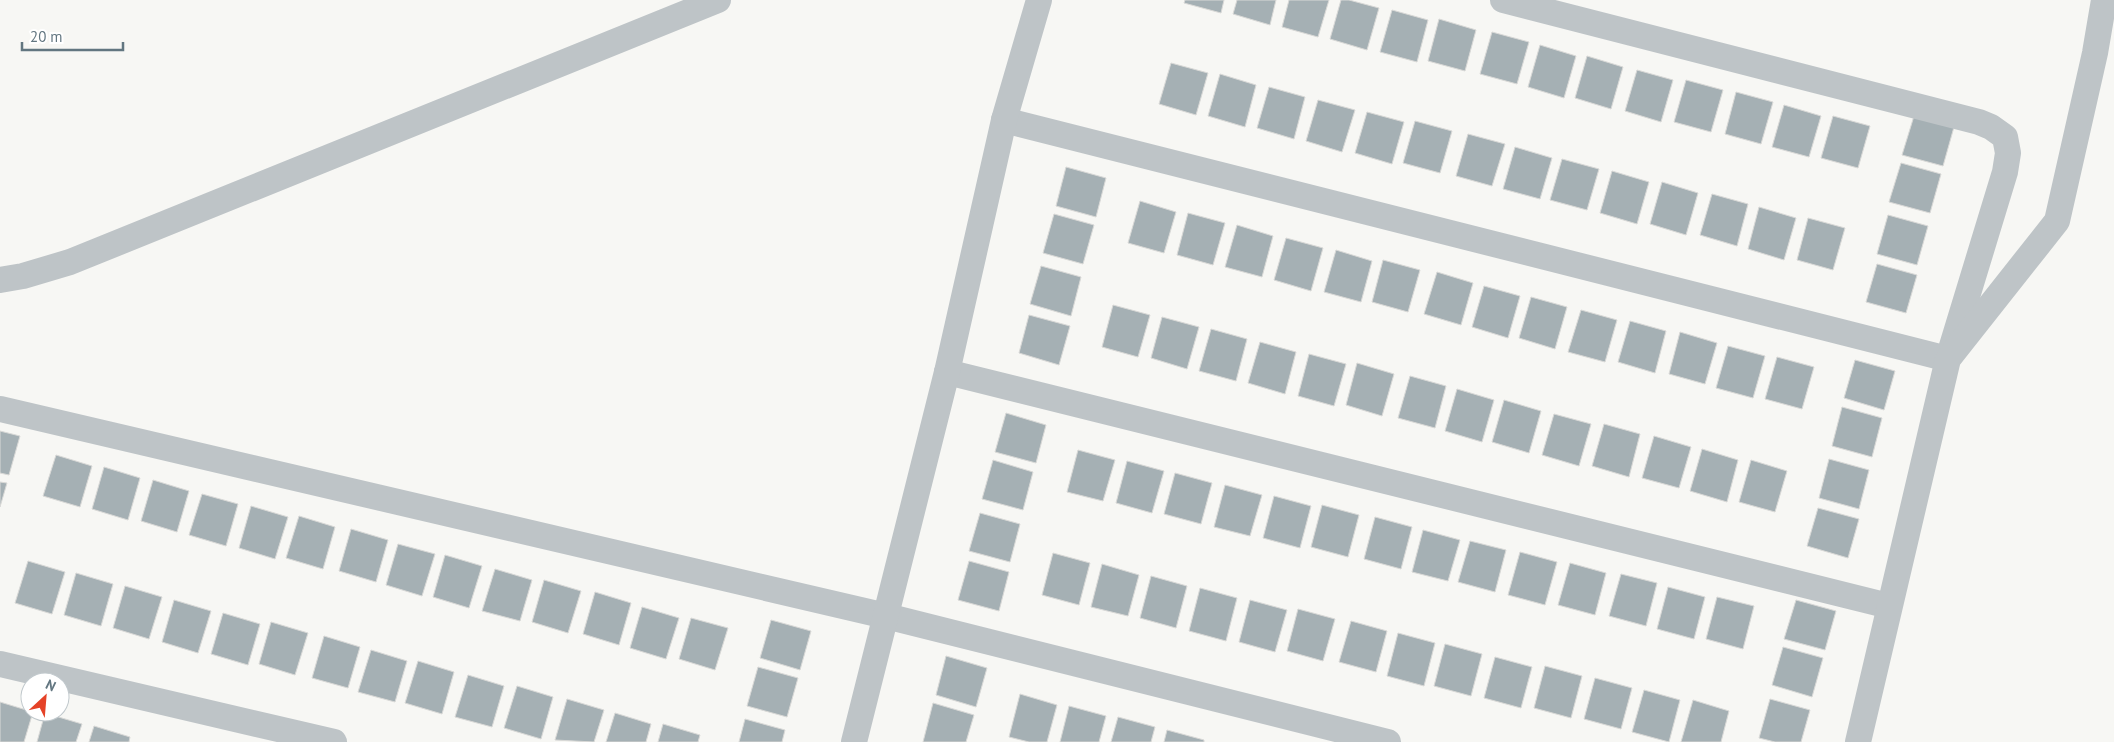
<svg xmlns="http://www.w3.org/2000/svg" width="2114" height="742" viewBox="0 0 2114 742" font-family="'PT Sans',sans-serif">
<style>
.building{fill:#a5b0b4;stroke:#d9d9d7}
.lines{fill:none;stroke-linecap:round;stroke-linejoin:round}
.minor{stroke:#bec4c7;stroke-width:26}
</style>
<rect width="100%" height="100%" fill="#f7f7f4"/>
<!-- building -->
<g class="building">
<path d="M1185,0h39l-3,13 -37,-10z"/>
<path d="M1237,0h39l-6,25 -37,-11z"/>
<path d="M1289,0h40l-11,37 -36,-10z"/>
<path d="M1341,0h8l30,8 -12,42 -37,-11z"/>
<path d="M1392,10l36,10 -11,42 -37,-10z"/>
<path d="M1439,19l37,11 -11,41 -37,-10z"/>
<path d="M1492,32l37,10 -12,42 -37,-10z"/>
<path d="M1540,45l36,11 -12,42 -36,-11z"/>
<path d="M1587,56l36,11 -12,42 -36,-11z"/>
<path d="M1171,63l37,10 -12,42 -37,-11z"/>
<path d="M1637,70l36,10 -12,42 -36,-11z"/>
<path d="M1220,74l36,11 -11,42 -37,-11z"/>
<path d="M1686,80l37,10 -12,42 -37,-10z"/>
<path d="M1269,87l36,10 -11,42 -37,-11z"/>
<path d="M1736,92l37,10 -12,42 -36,-10z"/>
<path d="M1318,100l37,10 -13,42 -36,-11z"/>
<path d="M1784,105l37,11 -12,41 -37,-10z"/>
<path d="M1367,112l37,10 -12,42 -37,-11z"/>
<path d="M1833,116l37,10 -12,42 -37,-10z"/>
<path d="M1914,116l40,11 -11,39 -41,-11z"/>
<path d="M1415,121l37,10 -12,42 -37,-10z"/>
<path d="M1468,134l37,10 -13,42 -36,-10z"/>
<path d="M1515,147l37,11 -12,41 -37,-10z"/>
<path d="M1562,159l37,10 -12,41 -37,-10z"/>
<path d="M1901,163l40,11 -11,39 -41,-11z"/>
<path d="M1066,167l40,11 -10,39 -40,-11z"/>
<path d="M1612,171l37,11 -12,42 -37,-11z"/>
<path d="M1662,182l36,11 -12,42 -36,-11z"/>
<path d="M1712,194l36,10 -11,42 -37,-11z"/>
<path d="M1140,201l36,11 -12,41 -36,-10z"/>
<path d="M1759,207l37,11 -12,42 -36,-11z"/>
<path d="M1188,213l37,10 -12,42 -36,-10z"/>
<path d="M1054,214l40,11 -11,39 -40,-11z"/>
<path d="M1888,215l40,11 -11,39 -40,-11z"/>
<path d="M1808,218l37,10 -12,42 -36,-10z"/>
<path d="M1237,225l36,11 -11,41 -37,-10z"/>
<path d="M1286,238l37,10 -12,43 -37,-11z"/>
<path d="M1336,250l36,11 -11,41 -37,-10z"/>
<path d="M1383,260l37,10 -12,42 -36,-10z"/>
<path d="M1877,264l40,11 -11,38 -40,-11z"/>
<path d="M1041,266l40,11 -10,39 -41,-12z"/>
<path d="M1437,272l36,11 -12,42 -37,-11z"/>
<path d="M1484,286l36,10 -12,42 -36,-11z"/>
<path d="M1531,297l36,10 -12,42 -36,-11z"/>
<path d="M1113,305l37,10 -12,42 -36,-10z"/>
<path d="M1581,310l36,10 -12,42 -37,-10z"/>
<path d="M1029,315l41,11 -11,39 -40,-12z"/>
<path d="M1162,317l37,10 -12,42 -36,-11z"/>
<path d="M1630,321l36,10 -11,42 -37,-11z"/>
<path d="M1211,329l36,10 -11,42 -37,-10z"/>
<path d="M1680,332l37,11 -12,41 -36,-10z"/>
<path d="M1260,342l36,10 -11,42 -37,-11z"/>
<path d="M1728,346l37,10 -12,42 -37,-10z"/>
<path d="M1309,354l37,10 -12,42 -36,-10z"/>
<path d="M1777,357l37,10 -12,42 -37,-10z"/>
<path d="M1855,360l40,11 -11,39 -40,-12z"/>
<path d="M1357,363l37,11 -12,42 -36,-11z"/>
<path d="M1410,376l36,10 -11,42 -37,-10z"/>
<path d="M1457,389l37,11 -12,42 -37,-11z"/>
<path d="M1504,400l37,11 -12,42 -37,-11z"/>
<path d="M1842,407l40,11 -10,39 -40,-11z"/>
<path d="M1006,413l40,12 -10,38 -41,-11z"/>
<path d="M1554,414l37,10 -12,42 -37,-11z"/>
<path d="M1604,424l36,10 -11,43 -37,-11z"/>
<path d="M0,431l20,5 -11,39 -9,-2z"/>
<path d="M1654,436l37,11 -12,41 -37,-10z"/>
<path d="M1702,449l36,11 -11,42 -37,-11z"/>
<path d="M1078,450l37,10 -12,41 -36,-9z"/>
<path d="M56,455l36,11 -12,41 -37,-11z"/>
<path d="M1829,459l40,11 -10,39 -40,-11z"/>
<path d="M993,460l40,12 -10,38 -41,-11z"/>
<path d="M1751,460l36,11 -12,41 -36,-10z"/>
<path d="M1127,461l37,10 -12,42 -36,-10z"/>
<path d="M104,467l36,11 -12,42 -36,-11z"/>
<path d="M1175,473l37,10 -11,41 -37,-10z"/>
<path d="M153,480l36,11 -12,41 -36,-11z"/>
<path d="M0,482l7,1 -7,24z"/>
<path d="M1225,485l37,10 -12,41 -36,-9z"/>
<path d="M202,494l36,10 -12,42 -37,-11z"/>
<path d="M1274,496l37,10 -11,42 -37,-10z"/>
<path d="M1322,505l37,10 -11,42 -37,-10z"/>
<path d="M251,506l37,11 -13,42 -36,-11z"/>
<path d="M1818,508l41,11 -11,39 -41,-12z"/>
<path d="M980,513l40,11 -10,38 -41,-11z"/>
<path d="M299,516l36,11 -12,42 -37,-11z"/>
<path d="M1375,517l37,10 -11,42 -37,-10z"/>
<path d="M351,529l37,11 -12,42 -37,-11z"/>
<path d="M1423,530l37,10 -12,41 -36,-9z"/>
<path d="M1470,541l36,9 -11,42 -37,-10z"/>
<path d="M398,544l37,10 -13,42 -36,-11z"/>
<path d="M1520,552l37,10 -12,43 -37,-10z"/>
<path d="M1053,553l37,10 -11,42 -37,-10z"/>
<path d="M445,555l37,11 -13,42 -36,-11z"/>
<path d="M28,561l37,11 -13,42 -37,-11z"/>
<path d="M969,561l40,11 -10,39 -41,-11z"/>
<path d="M1570,563l36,10 -11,42 -37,-10z"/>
<path d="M1102,564l37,11 -11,41 -37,-9z"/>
<path d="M495,569l37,11 -12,41 -38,-10z"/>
<path d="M76,573l37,11 -12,42 -37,-11z"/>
<path d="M1621,574l36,9 -11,43 -37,-10z"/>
<path d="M1151,576l36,10 -11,42 -36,-10z"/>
<path d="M544,580l37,11 -13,42 -36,-11z"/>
<path d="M125,586l37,11 -13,42 -36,-11z"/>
<path d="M1668,587l37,10 -11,42 -37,-10z"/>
<path d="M1200,588l37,10 -11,43 -37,-10z"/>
<path d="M595,592l36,11 -12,42 -36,-11z"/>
<path d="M1717,597l37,9 -11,43 -37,-10z"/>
<path d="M174,600l37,11 -13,42 -36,-11z"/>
<path d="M1250,600l37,10 -12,42 -36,-10z"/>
<path d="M1796,600l40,11 -11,39 -41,-11z"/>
<path d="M642,607l37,11 -13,41 -36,-11z"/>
<path d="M1298,609l37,10 -12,42 -36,-10z"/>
<path d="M223,613l37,11 -12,41 -37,-11z"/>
<path d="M691,618l37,10 -13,42 -36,-11z"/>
<path d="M771,620l40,11 -11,39 -40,-12z"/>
<path d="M1351,621l36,10 -11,41 -37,-10z"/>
<path d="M271,622l37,11 -13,42 -36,-11z"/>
<path d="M1398,633l37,10 -11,43 -37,-10z"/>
<path d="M324,636l36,11 -12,41 -36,-10z"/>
<path d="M1445,644l37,10 -11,42 -37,-10z"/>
<path d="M1783,647l40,11 -11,39 -40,-12z"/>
<path d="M371,650l36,11 -12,41 -37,-10z"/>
<path d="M946,656l41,12 -11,39 -40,-12z"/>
<path d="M1495,657l37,10 -11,41 -37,-10z"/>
<path d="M418,661l36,11 -12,42 -37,-11z"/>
<path d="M1545,666l37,10 -11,42 -37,-10z"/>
<path d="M758,667l40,11 -11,39 -40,-11z"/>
<path d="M468,675l36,11 -12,41 -37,-10z"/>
<path d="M1595,678l37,10 -11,41 -37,-10z"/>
<path d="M517,686l36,11 -12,42 -37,-11z"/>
<path d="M1644,690l36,10 -11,42 -37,-10z"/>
<path d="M1020,694l37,11 -10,37h-18l-20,-5z"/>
<path d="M567,699l37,11 -10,32 -39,-2z"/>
<path d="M1770,699l40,11 -9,32h-26l-16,-4z"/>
<path d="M1693,700l36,11 -8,31h-40z"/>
<path d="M0,702l33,10 -9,30h-24z"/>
<path d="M933,703l41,12 -8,27h-43z"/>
<path d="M1069,706l37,10 -7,26h-39z"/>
<path d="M45,713l37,11 -6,18h-39z"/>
<path d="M615,713l36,11 -5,18h-40z"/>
<path d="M1118,717l37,10 -4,15h-40z"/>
<path d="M745,719l40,11 -3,12h-43z"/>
<path d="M663,724l37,11 -2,7h-40z"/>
<path d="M94,726l36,11 -1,5h-40z"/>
<path d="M1167,730l37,10v2h-40z"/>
</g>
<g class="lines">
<!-- minor -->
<g class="minor">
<path d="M1004,120l944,239 57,-187 3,-19 -3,-16 -14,-10 -12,-5 -476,-122"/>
<path d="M0,280l23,-4 47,-14 648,-262"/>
<path d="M947,372l942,234"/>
<path d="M0,409l886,207 502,126"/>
<path d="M0,664l334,78"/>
<path d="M854,742l93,-370 57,-252 35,-120"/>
<path d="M1858,742l90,-383 109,-138 38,-168 9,-53"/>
</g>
</g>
<!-- north arrow -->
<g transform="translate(45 697) rotate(26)"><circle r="24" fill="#ffffff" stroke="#c0c8cc"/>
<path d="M0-4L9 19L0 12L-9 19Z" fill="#e54227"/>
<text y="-8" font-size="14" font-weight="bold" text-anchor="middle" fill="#627680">N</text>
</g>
<!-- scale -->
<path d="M22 42v8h101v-8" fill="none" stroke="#627680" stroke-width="2.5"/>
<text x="30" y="42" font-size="15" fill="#627680" stroke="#ffffff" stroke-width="4" paint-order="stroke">20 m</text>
</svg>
